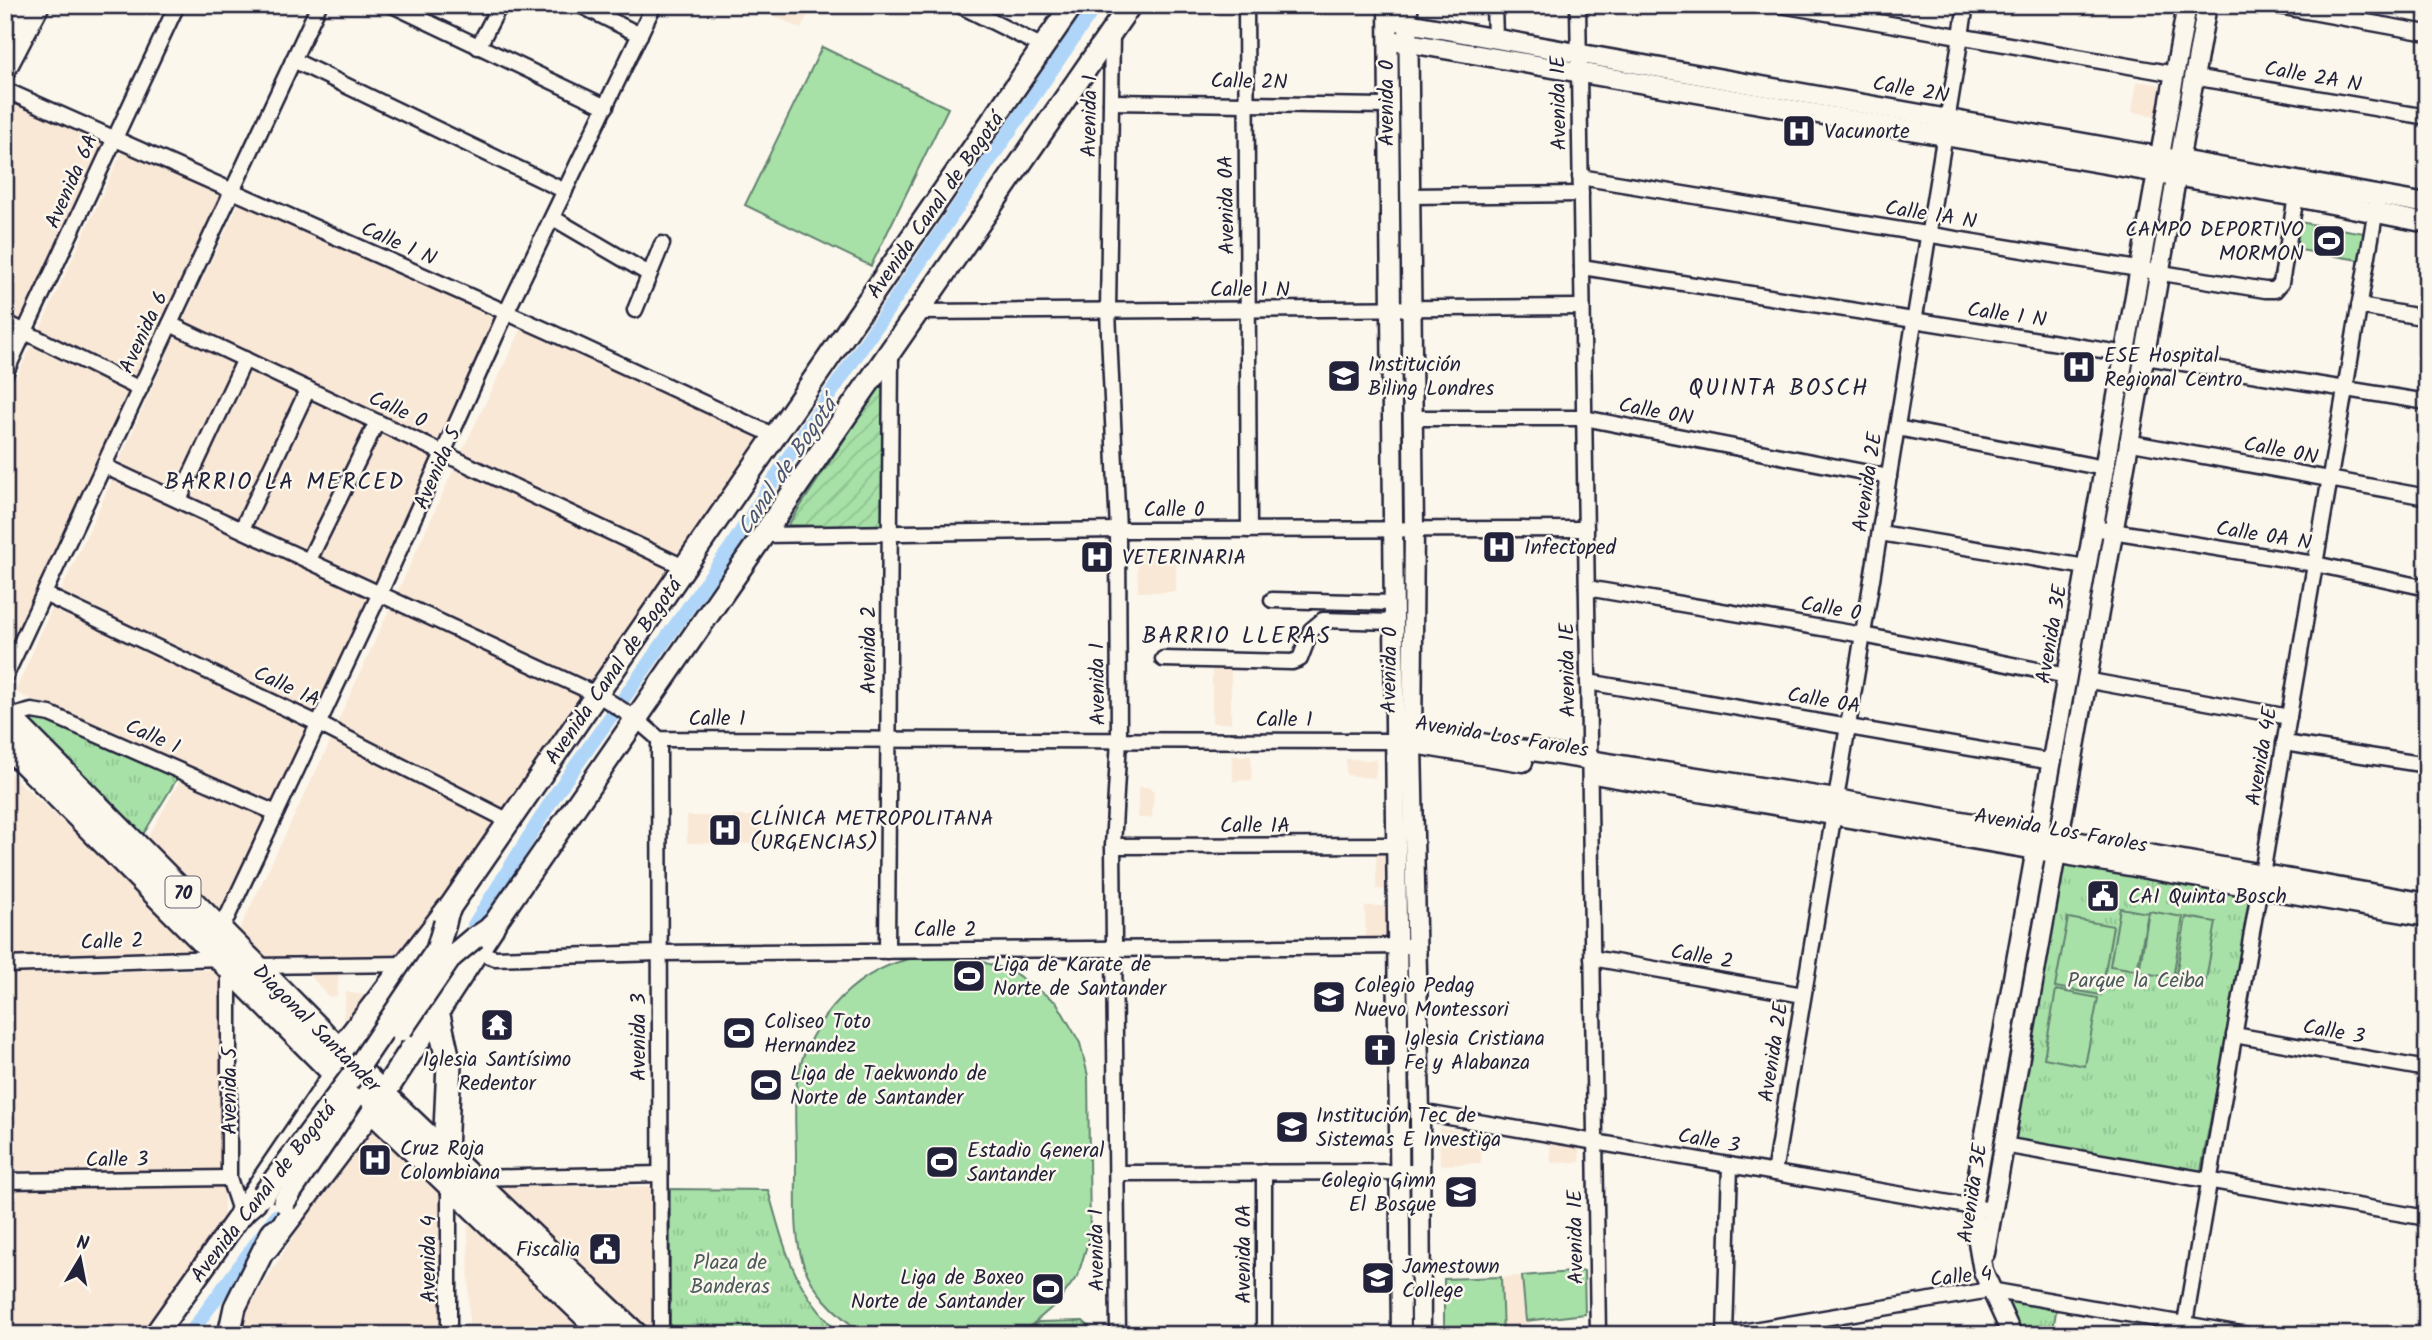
<svg xmlns="http://www.w3.org/2000/svg" width="2432" height="1340" viewBox="0 0 2432 1340" font-family="Kalam,sans-serif">
<style>
.built{fill:#fae8d7}
.park{fill:url(#park-tufts);stroke:#648271;stroke-width:2}
.garden{fill:url(#garden-furrows);stroke:#648271;stroke-width:2}
.pitch{fill:#a7e1a7;stroke:#648271;stroke-width:2}
.lines{fill:none;stroke-linecap:round;stroke-linejoin:round}
.canal{stroke:#afd6f9;stroke-width:14}
.minor-casing{stroke:#22223b;stroke-width:19}
.tertiary-casing{stroke:#22223b;stroke-width:23}
.secondary-casing{stroke:#22223b;stroke-width:26}
.primary-casing{stroke:#22223b;stroke-width:28}
.minor{stroke:#fbf7ec;stroke-width:14}
.tertiary{stroke:#fbf7ec;stroke-width:18}
.secondary{stroke:#fbf7ec;stroke-width:21}
.primary{stroke:#fbf7ec;stroke-width:23}
.secondary-bridge-casing{stroke:#22223b;stroke-width:26;stroke-linecap:butt}
.secondary-bridge{stroke:#fbf7ec;stroke-width:21}
.labels{text-anchor:middle;stroke-width:5;stroke-linejoin:round;paint-order:stroke}
.shield{fill:#fbf7ec;stroke:#636270;stroke-width:2}
.shield-label{font-size:19px;font-weight:bold;fill:#22223b}
.street-label{font-size:21px;fill:#22223b;stroke:#fbf7ec}
.poi-label{font-size:21px;fill:#22223b;stroke:#fbf7ec;text-anchor:start}
.park-label{font-size:21px;fill:#4a5b5b;stroke:#fbf7ec}
.neighbourhood-label{font-size:23px;letter-spacing:2px;fill:#22223b;stroke:#fbf7ec}
.water-label{font-size:23px;font-style:italic;fill:#4c5874;stroke:#fbf7ec}
</style>
<defs>
<pattern id="park-tufts" width="24" height="20" patternUnits="userSpaceOnUse" patternTransform="scale(1.75)"><rect width="24" height="20" fill="#a7e1a7"/><path d="M3 7l-1-3M5 7V3M7 7l1-3M15 17l-1-3M17 17v-4M19 17l1-3" fill="none" stroke="#8fc191"/></pattern>
<pattern id="garden-furrows" width="10" height="10" patternUnits="userSpaceOnUse" patternTransform="scale(1.75)"><rect width="10" height="10" fill="#a7e1a7"/><path d="M-1 1l2-2M0 10L10 0M9 11l2-2" fill="none" stroke="#8fc191"/></pattern>
</defs>
<rect width="100%" height="100%" fill="#fbf7ec"/>
<filter id="ink" filterUnits="userSpaceOnUse"><feTurbulence type="fractalNoise" baseFrequency=".0143" numOctaves="2"/><feDisplacementMap in="SourceGraphic" scale="14" xChannelSelector="R" yChannelSelector="G"/><feConvolveMatrix kernelMatrix="1 2 1 2 8 2 1 2 1" color-interpolation-filters="sRGB"/></filter>
<g filter="url(#ink)">
<!-- built -->
<g class="built">
<path d="M752,5h60l-11,24z"/>
<path d="M2137,81l24,4 -5,31 -24,-4z"/>
<path d="M5,93l104,50 -83,183 -21,-11z"/>
<path d="M124,147l101,46 -88,190 -99,-50z"/>
<path d="M240,201l263,119 -60,125 -260,-125z"/>
<path d="M524,324l241,111 -86,125 -218,-107z"/>
<path d="M177,332l263,123 -60,134 -263,-123z"/>
<path d="M33,342l101,50 -129,274v-265z"/>
<path d="M457,462l215,106 -82,117 -194,-90z"/>
<path d="M113,478l263,116 -60,125 -258,-122z"/>
<path d="M1176,548v44h-38l-1,-43z"/>
<path d="M54,603l260,126 -37,81 -262,-118z"/>
<path d="M392,604l192,90 -80,117 -169,-84z"/>
<rect x="1212" y="663" width="19" height="60"/>
<path d="M332,738l164,86 -72,116 -32,17 -124,5 -29,-32z"/>
<path d="M1232,756h19l1,24 -19,1z"/>
<path d="M1346,759l31,1 -2,18 -29,-3z"/>
<path d="M5,769l175,160 29,27 -204,-1z"/>
<path d="M182,777l86,37 1,6 -45,96 -79,-74z"/>
<path d="M1138,787h11l5,4 -2,27h-14z"/>
<path d="M687,816h76l1,28 -77,-1z"/>
<path d="M1376,855h12v35l-12,-1z"/>
<path d="M1365,906h22l1,32 -22,1z"/>
<path d="M224,969l-4,203 -214,-1 -1,-197z"/>
<path d="M306,971l33,2 -2,23 -8,1z"/>
<path d="M346,992l18,3v13l-9,20 -12,-9z"/>
<path d="M369,1118l87,77 1,140h-214l2,-22z"/>
<path d="M1439,1128l43,5 -1,30 -41,2z"/>
<path d="M1550,1144l29,2 1,16 -29,1z"/>
<path d="M224,1183v51l-72,101h-147v-149z"/>
<path d="M656,1186l-1,149 -156,-148z"/>
<path d="M468,1204l133,131h-132z"/>
<path d="M1522,1276l5,59h-24l-2,-58z"/>
</g>
<!-- park -->
<g class="park">
<path d="M38,715l140,62 -37,61 -123,-118z"/>
<path d="M2057,861l197,33 -54,281 -194,-36z"/>
<path d="M670,1189l98,1c18,63 25,98 73,145h-171z"/>
<path d="M1998,1296l59,10 -5,29h-33z"/>
<path d="M1083,1321l15,14h-78l18,-13z"/>
</g>
<!-- garden -->
<path class="garden" d="M889,372v156l-101,-3z"/>
<!-- pitch -->
<g class="pitch">
<path d="M822,47l126,61 -77,158 -126,-61z"/>
<path d="M2299,222l65,11 -5,27 -65,-11z"/>
<path d="M2120,908l28,5 -11,57 -27,-4z"/>
<path d="M2149,911l34,6 -10,61 -34,-6z"/>
<path d="M2186,917l30,5 -10,58 -30,-5z"/>
<path d="M2068,918l45,8 -12,69 -46,-8z"/>
<path d="M946,957l31,3 36,12 44,31 23,40 8,33 2,159 -12,40 -20,27 -38,33h-155c-77,-55 -69,-90 -69,-177 0,-23 -2,-47 0,-69 6,-60 54,-116 113,-130 11,-3 25,-2 37,-2z"/>
<path d="M2056,990l42,8 -13,68 -41,-8z"/>
<path d="M1584,1271l1,43 -59,7 -4,-45z"/>
<path d="M1501,1277l2,58h-59v-56z"/>
</g>
<g class="lines">
<!-- canal -->
<g class="canal">
<path d="M474,925l81,-130 176,-248 76,-119 289,-423"/>
<path d="M189,1335l87,-119"/>
</g>
<defs>
<g id="minor">
<path d="M392,5l214,102"/>
<path d="M580,5l60,30"/>
<path d="M959,5l84,42"/>
<path d="M1246,5l3,525"/>
<path d="M1494,5l1,33"/>
<path d="M1578,5l20,1330"/>
<path d="M1781,5l394,69"/>
<path d="M2273,5l154,28"/>
<path d="M1112,32l-4,280 10,218 1,209 -6,107 5,489"/>
<path d="M478,47l22,-42"/>
<path d="M293,60l272,131"/>
<path d="M2193,77l234,40"/>
<path d="M5,90l543,241 227,105"/>
<path d="M1111,102l276,4"/>
<path d="M1580,177l685,113h10l6,-7 15,-86"/>
<path d="M1410,196l171,-2"/>
<path d="M553,218l96,56"/>
<path d="M1582,267c281,47 563,88 845,135"/>
<path d="M2359,306l68,12"/>
<path d="M635,310l27,-66"/>
<path d="M917,312l665,-5"/>
<path d="M5,322l135,67"/>
<path d="M170,324l514,243"/>
<path d="M5,374l172,-369"/>
<path d="M1412,418h172l305,59"/>
<path d="M1897,428l207,40"/>
<path d="M2127,442l300,55"/>
<path d="M104,466l498,231 34,22 23,20 736,2"/>
<path d="M179,500l66,-141"/>
<path d="M2094,528l221,36 112,24"/>
<path d="M242,529l66,-140"/>
<path d="M1880,533l206,34"/>
<path d="M763,535l355,-5 468,-1"/>
<path d="M309,560l68,-138"/>
<path d="M1587,588l276,47 204,41"/>
<path d="M44,594l275,130 190,97"/>
<path d="M1272,600l122,3"/>
<path d="M1163,659l129,3 8,-3 11,-29 12,-10 70,2"/>
<path d="M5,677l314,-672"/>
<path d="M2085,680l204,37"/>
<path d="M1588,682l464,80"/>
<path d="M9,717l23,-6 18,3 226,99"/>
<path d="M659,739l2,596"/>
<path d="M2284,743l143,22"/>
<path d="M1836,799l130,-794"/>
<path d="M1113,846l283,-1"/>
<path d="M221,930l159,-337 126,-280 148,-308"/>
<path d="M476,951l19,7 164,-5 748,-7"/>
<path d="M887,951l4,-600"/>
<path d="M1592,958l211,37"/>
<path d="M5,965l216,-7"/>
<path d="M256,966l153,-2"/>
<path d="M229,967v211l12,36"/>
<path d="M2234,1035l193,34"/>
<path d="M1420,1112l571,98"/>
<path d="M2003,1145l424,73"/>
<path d="M1264,1172v163"/>
<path d="M1117,1173l303,-1"/>
<path d="M1774,1173l60,-360"/>
<path d="M471,1178l189,-4"/>
<path d="M5,1181l224,-3"/>
<path d="M449,1184v151"/>
<path d="M2185,1323l192,-1120"/>
<path d="M1723,1335l267,-45 257,45"/>
<path d="M1725,1335l5,-170"/>
</g>
<g id="tertiary">
<path d="M1388,5l13,1330"/>
<path d="M1408,5l6,523 -2,216 8,368 1,223"/>
<path d="M1396,21l1031,183"/>
<path d="M1398,41l898,156 131,26"/>
<path d="M5,72l35,-67"/>
<path d="M1402,737l10,-5 424,67 591,104"/>
<path d="M1402,742l121,20"/>
<path d="M1599,775l828,142"/>
<path d="M1985,1253l222,-1248"/>
<path d="M2012,1335l-29,-64 -11,-64 215,-1202"/>
</g>
<g id="secondary">
<path d="M5,34l14,-29"/>
<path d="M445,923l3,-13 624,-905"/>
<path d="M477,937l15,-10 638,-922"/>
<path d="M155,1335l86,-121 14,-12"/>
<path d="M229,1335l6,-28 38,-76"/>
</g>
<g id="primary">
<path d="M5,713l378,381 253,241"/>
<path d="M5,743l355,356 246,236"/>
<path d="M437,1011l12,53 -4,88"/>
<path d="M340,1050l108,-140"/>
<path d="M383,1094l109,-167"/>
<path d="M241,1214l95,-140"/>
<path d="M267,1247l104,-137"/>
</g>
</defs>
<!-- minor casing -->
<use href="#minor" class="minor-casing"/>
<!-- tertiary casing -->
<use href="#tertiary" class="tertiary-casing"/>
<!-- secondary casing -->
<use href="#secondary" class="secondary-casing"/>
<!-- primary casing -->
<use href="#primary" class="primary-casing"/>
<!-- minor -->
<use href="#minor" class="minor"/>
<!-- tertiary -->
<use href="#tertiary" class="tertiary"/>
<!-- secondary -->
<use href="#secondary" class="secondary"/>
<!-- primary -->
<use href="#primary" class="primary"/>
<defs>
<g id="secondary-bridge">
<path d="M401,1030l50,-73 24,-20"/>
<path d="M263,1195l92,-123 82,-122 8,-27"/>
<path d="M284,1202l69,-103"/>
</g>
</defs>
<!-- secondary-bridge casing -->
<use href="#secondary-bridge" class="secondary-bridge-casing"/>
<!-- secondary-bridge -->
<use href="#secondary-bridge" class="secondary-bridge"/>
</g>
</g>
<!-- icons -->
<defs>
<symbol id="hospital-square" viewBox="-11 -11 22 22"><rect x="-9" y="-9" width="18" height="18" rx="4" fill="#22223b" stroke="#fbf7ec"/><path d="M-5-5h3v3.5h4V-5h3V5h-3V1.5h-4V5h-3Z" fill="#fff"/></symbol>
<symbol id="stadium-square" viewBox="-11 -11 22 22"><rect x="-9" y="-9" width="18" height="18" rx="4" fill="#22223b" stroke="#fbf7ec"/><path d="M0-5a6.5 5 0 1 0 0 10a6.5 5 0 1 0 0-10ZM-3.5-1.8h7v3.6h-7Z" fill="#fff"/></symbol>
<symbol id="school-square" viewBox="-11 -11 22 22"><rect x="-9" y="-9" width="18" height="18" rx="4" fill="#22223b" stroke="#fbf7ec"/><path d="M0-5L7-2L0 1L-7-2ZM-4 1L0 2.5L4 1V4Q0 6-4 4Z" fill="#fff"/></symbol>
<symbol id="civic-square" viewBox="-11 -11 22 22"><rect x="-9" y="-9" width="18" height="18" rx="4" fill="#22223b" stroke="#fbf7ec"/><path d="M-.6-6.5H3V-4.5H.6V-3L4-1V1h2V6H-6V1h2V-1L-.6-3ZM-1.2 2.5V6h2.4V2.5Z" fill="#fff"/></symbol>
<symbol id="temple-square" viewBox="-11 -11 22 22"><rect x="-9" y="-9" width="18" height="18" rx="4" fill="#22223b" stroke="#fbf7ec"/><path d="M0-6L5-2H3V0L6.5 2.5H4V6H1.5V3h-3V6H-4V2.5H-6.5L-3 0V-2H-5Z" fill="#fff"/></symbol>
<symbol id="church-square" viewBox="-11 -11 22 22"><rect x="-9" y="-9" width="18" height="18" rx="4" fill="#22223b" stroke="#fbf7ec"/><path d="M-1.2-6h2.4v3.5h3.3v2.4h-3.3V6h-2.4V-.1h-3.3v-2.4h3.3Z" fill="#fff"/></symbol>
<symbol id="university-square" viewBox="-11 -11 22 22"><rect x="-9" y="-9" width="18" height="18" rx="4" fill="#22223b" stroke="#fbf7ec"/><path d="M0-5L7-2L0 1L-7-2ZM-4 1L0 2.5L4 1V4Q0 6-4 4Z" fill="#fff"/></symbol>
</defs>
<g fill-rule="evenodd">
<use href="#hospital-square" x="1780" y="112" width="38" height="38"/>
<use href="#stadium-square" x="2310" y="222" width="38" height="38"/>
<use href="#hospital-square" x="2060" y="348" width="38" height="38"/>
<use href="#school-square" x="1325" y="357" width="38" height="38"/>
<use href="#hospital-square" x="1480" y="528" width="38" height="38"/>
<use href="#hospital-square" x="1078" y="538" width="38" height="38"/>
<use href="#hospital-square" x="706" y="811" width="38" height="38"/>
<use href="#civic-square" x="2084" y="877" width="38" height="38"/>
<use href="#stadium-square" x="950" y="957" width="38" height="38"/>
<use href="#school-square" x="1310" y="978" width="38" height="38"/>
<use href="#temple-square" x="478" y="1006" width="38" height="38"/>
<use href="#stadium-square" x="720" y="1014" width="38" height="38"/>
<use href="#church-square" x="1361" y="1031" width="38" height="38"/>
<use href="#stadium-square" x="747" y="1066" width="38" height="38"/>
<use href="#school-square" x="1273" y="1108" width="38" height="38"/>
<use href="#hospital-square" x="356" y="1141" width="38" height="38"/>
<use href="#stadium-square" x="923" y="1143" width="38" height="38"/>
<use href="#school-square" x="1442" y="1173" width="38" height="38"/>
<use href="#civic-square" x="586" y="1230" width="38" height="38"/>
<use href="#university-square" x="1359" y="1259" width="38" height="38"/>
<use href="#stadium-square" x="1029" y="1270" width="38" height="38"/>
</g>
<g class="labels">
<!-- shield labels -->
<rect class="shield" x="165.5" y="876.5" width="35" height="31" rx="5"/>
<g class="shield-label">
<text x="183" y="899">70</text>
</g>
<!-- street labels -->
<g class="street-label">
<text transform="translate(2313 76) rotate(10)" y="7">Calle 2A N</text>
<text transform="translate(1249 81) rotate(1)" y="7">Calle 2N</text>
<text transform="translate(1911 89) rotate(10)" y="7">Calle 2N</text>
<text transform="translate(1386 103) rotate(-90)" y="7">Avenida 0</text>
<text transform="translate(1558 103) rotate(-91)" y="7">Avenida 1E</text>
<text transform="translate(1089 116) rotate(-89)" y="7">Avenida 1</text>
<text transform="translate(71 181) rotate(-66)" y="7">Avenida 6A</text>
<text transform="translate(935 205) rotate(-55)" y="7">Avenida Canal de Bogotá</text>
<text transform="translate(1226 205) rotate(-91)" y="7">Avenida 0A</text>
<text transform="translate(1931 214) rotate(9)" y="7">Calle 1A N</text>
<text transform="translate(399 243) rotate(24)" y="7">Calle 1 N</text>
<text x="1250" y="296">Calle 1 N</text>
<text transform="translate(2007 314) rotate(8)" y="7">Calle 1 N</text>
<text transform="translate(143 332) rotate(-65)" y="7">Avenida 6</text>
<text transform="translate(398 409) rotate(25)" y="7">Calle 0</text>
<text transform="translate(1656 411) rotate(11)" y="7">Calle 0N</text>
<text transform="translate(2281 450) rotate(11)" y="7">Calle 0N</text>
<text transform="translate(437 468) rotate(-66)" y="7">Avenida 5</text>
<text transform="translate(1867 482) rotate(-81)" y="7">Avenida 2E</text>
<text x="1174" y="516">Calle 0</text>
<text transform="translate(2264 535) rotate(9)" y="7">Calle 0A N</text>
<text transform="translate(1831 608) rotate(10)" y="7">Calle 0</text>
<text transform="translate(2051 634) rotate(-80)" y="7">Avenida 3E</text>
<text transform="translate(868 650) rotate(-90)" y="7">Avenida 2</text>
<text transform="translate(1389 670) rotate(-89)" y="7">Avenida 0</text>
<text transform="translate(1567 670) rotate(-91)" y="7">Avenida 1E</text>
<text transform="translate(613 671) rotate(-55)" y="7">Avenida Canal de Bogotá</text>
<text transform="translate(1097 684) rotate(-91)" y="7">Avenida 1</text>
<text transform="translate(287 686) rotate(25)" y="7">Calle 1A</text>
<text transform="translate(1824 700) rotate(10)" y="7">Calle 0A</text>
<text x="717" y="725">Calle 1</text>
<text x="1284" y="726">Calle 1</text>
<text transform="translate(153 736) rotate(24)" y="7">Calle 1</text>
<text transform="translate(1502 736) rotate(9)" y="7">Avenida Los Faroles</text>
<text transform="translate(2261 756) rotate(-80)" y="7">Avenida 4E</text>
<text x="1255" y="832">Calle 1A</text>
<text transform="translate(2061 830) rotate(10)" y="7">Avenida Los Faroles</text>
<text x="945" y="936">Calle 2</text>
<text transform="translate(112 941) rotate(-2)" y="7">Calle 2</text>
<text transform="translate(1702 956) rotate(10)" y="7">Calle 2</text>
<text transform="translate(317 1028) rotate(45)" y="7">Diagonal Santander</text>
<text transform="translate(2334 1031) rotate(10)" y="7">Calle 3</text>
<text transform="translate(638 1037) rotate(-90)" y="7">Avenida 3</text>
<text transform="translate(1773 1052) rotate(-81)" y="7">Avenida 2E</text>
<text transform="translate(229 1091) rotate(-90)" y="7">Avenida 5</text>
<text transform="translate(1709 1140) rotate(10)" y="7">Calle 3</text>
<text transform="translate(117 1159) rotate(-1)" y="7">Calle 3</text>
<text transform="translate(263 1192) rotate(-52)" y="7">Avenida Canal de Bogotá</text>
<text transform="translate(1972 1193) rotate(-81)" y="7">Avenida 3E</text>
<text transform="translate(1575 1237) rotate(-91)" y="7">Avenida 1E</text>
<text transform="translate(1096 1250) rotate(-91)" y="7">Avenida 1</text>
<text transform="translate(1243 1254) rotate(-90)" y="7">Avenida 0A</text>
<text transform="translate(428 1259) rotate(-90)" y="7">Avenida 4</text>
<text transform="translate(1961 1276) rotate(-6)" y="7">Calle 4</text>
</g>
<!-- poi labels -->
<g class="poi-label">
<text x="1824" y="138">Vacunorte</text>
<text x="2304" y="236" text-anchor="end">CAMPO DEPORTIVO<tspan x="2304" dy="24">MORMON</tspan></text>
<text x="2104" y="362">ESE Hospital<tspan x="2104" dy="24">Regional Centro</tspan></text>
<text x="1368" y="371">Institución<tspan x="1368" dy="24">Biling Londres</tspan></text>
<text x="1524" y="554">Infectoped</text>
<text x="1122" y="564">VETERINARIA</text>
<text x="750" y="825">CLÍNICA METROPOLITANA<tspan x="750" dy="24">(URGENCIAS)</tspan></text>
<text x="2128" y="903">CAI Quinta Bosch</text>
<text x="993" y="971">Liga de Karate de<tspan x="993" dy="24">Norte de Santander</tspan></text>
<text x="1354" y="992">Colegio Pedag<tspan x="1354" dy="24">Nuevo Montessori</tspan></text>
<text x="764" y="1028">Coliseo Toto<tspan x="764" dy="24">Hernandez</tspan></text>
<text x="1404" y="1045">Iglesia Cristiana<tspan x="1404" dy="24">Fe y Alabanza</tspan></text>
<text x="497" y="1066" text-anchor="middle">Iglesia Santísimo<tspan x="497" dy="24">Redentor</tspan></text>
<text x="790" y="1080">Liga de Taekwondo de<tspan x="790" dy="24">Norte de Santander</tspan></text>
<text x="1316" y="1122">Institución Tec de<tspan x="1316" dy="24">Sistemas E Investiga</tspan></text>
<text x="400" y="1155">Cruz Roja<tspan x="400" dy="24">Colombiana</tspan></text>
<text x="967" y="1157">Estadio General<tspan x="967" dy="24">Santander</tspan></text>
<text x="1436" y="1187" text-anchor="end">Colegio Gimn<tspan x="1436" dy="24">El Bosque</tspan></text>
<text x="580" y="1256" text-anchor="end">Fiscalia</text>
<text x="1402" y="1273">Jamestown<tspan x="1402" dy="24">College</tspan></text>
<text x="1024" y="1284" text-anchor="end">Liga de Boxeo<tspan x="1024" dy="24">Norte de Santander</tspan></text>
</g>
<!-- park labels -->
<g class="park-label">
<text x="2136" y="987">Parque la Ceiba</text>
<text x="730" y="1269">Plaza de<tspan x="730" dy="24">Banderas</tspan></text>
</g>
<!-- neighbourhood labels -->
<g class="neighbourhood-label">
<text x="1779" y="395">QUINTA BOSCH</text>
<text x="285" y="489">BARRIO LA MERCED</text>
<text x="1237" y="643">BARRIO LLERAS</text>
</g>
<!-- water labels -->
<g class="water-label">
<text transform="translate(786 466) rotate(-56)" y="8">Canal de Bogotá</text>
</g>
</g>
<!-- margin -->
<rect width="2432" height="1340" fill="none" stroke="#fbf7ec" stroke-width="28"/>
<rect x="14" y="14" width="2404" height="1312" fill="none" stroke="#22223b" stroke-width="2.5" filter="url(#ink)"/>
<!-- north arrow -->
<g transform="translate(80 1259) rotate(10)" stroke="#fbf7ec" stroke-width="5" paint-order="stroke">
<path d="M0-5L12 26L0 18L-12 26Z" fill="#22223b"/>
<text y="-10" font-size="19" font-weight="bold" text-anchor="middle" fill="#22223b">N</text>
</g>
</svg>
